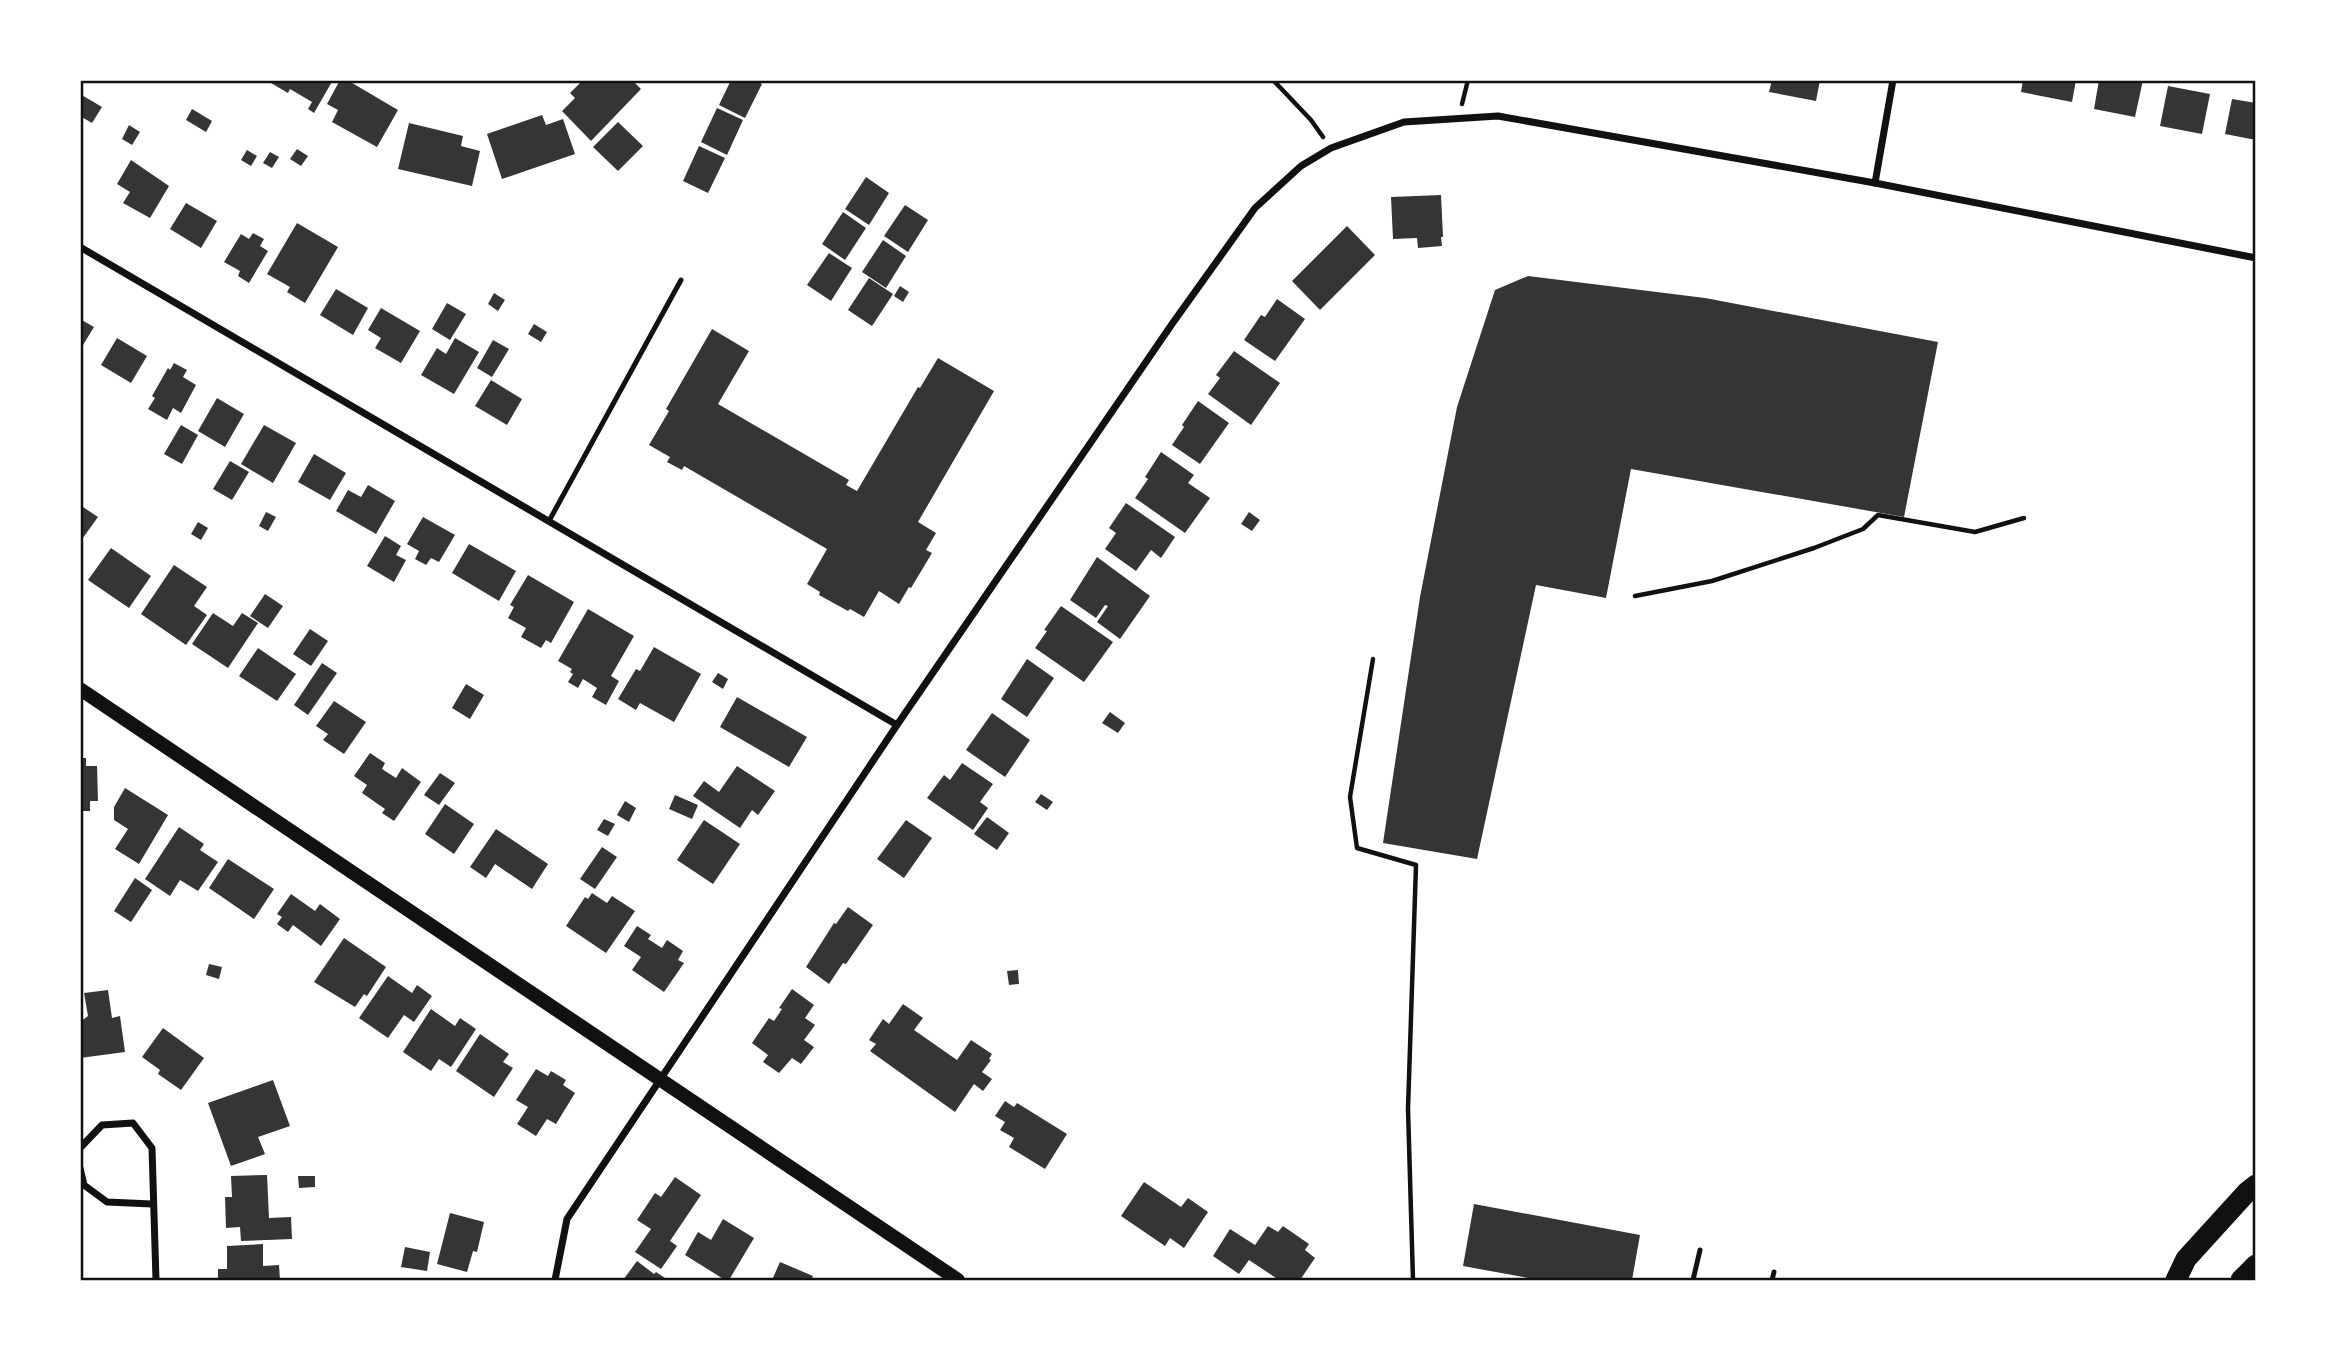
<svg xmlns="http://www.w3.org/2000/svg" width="2336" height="1361" viewBox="0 0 2336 1361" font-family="Rubik,sans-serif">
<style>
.building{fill:#353535}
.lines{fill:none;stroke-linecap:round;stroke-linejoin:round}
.path{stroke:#111;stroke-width:4.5}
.service{stroke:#111;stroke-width:5}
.minor{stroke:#111;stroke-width:7}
.secondary{stroke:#111;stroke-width:14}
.motorway{stroke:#111;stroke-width:21}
.neatline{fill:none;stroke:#111;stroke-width:2.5}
</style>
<rect width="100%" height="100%" fill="#fff"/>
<!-- building -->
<g class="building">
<path d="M273,80h60l-19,33 -6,-4 4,-7 -22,-13 -2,4 -17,-10z"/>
<path d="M340,80h7l51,30 -21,37 -45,-25 6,-12 -11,-6z"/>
<path d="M583,80h49l9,9 -50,52 -29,-30 13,-13 -5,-5z"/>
<path d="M731,80h24l7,4 -17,34 -26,-13z"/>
<path d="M1772,80h48l-4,21 -47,-9z"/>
<path d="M2023,80h53l-4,22 -51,-10z"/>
<path d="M2099,80h44l-8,37 -41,-8z"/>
<path d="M2168,86l42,8 -8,40 -42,-8z"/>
<path d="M80,94l22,13 -10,16 -12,-7z"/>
<path d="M2232,99l24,4v37l-31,-6z"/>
<path d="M717,108l26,12 -16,35 -26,-13z"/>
<path d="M192,109l20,12 -6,11 -20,-12z"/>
<path d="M542,115l4,10 17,-6 12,35 -73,25 -15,-45z"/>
<path d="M618,122l25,24 -25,25 -25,-24z"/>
<path d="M409,123l54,13 -2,10 19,5 -8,35 -74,-17z"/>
<path d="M129,125l11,7 -8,13 -10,-6z"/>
<path d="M699,146l26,12 -17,35 -25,-12z"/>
<path d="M297,149l11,7 -7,10 -11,-7z"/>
<path d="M247,150l10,6 -6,10 -10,-6z"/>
<path d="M270,152l9,5 -7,11 -9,-5z"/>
<path d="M131,160l38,26 -19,32 -27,-15 7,-11 -13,-8z"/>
<path d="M866,177l23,16 -20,32 -24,-16z"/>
<path d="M1441,195l2,42h-2l1,9 -24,2 -1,-10 -24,1 -2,-42z"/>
<path d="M186,203l31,18 -16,27 -31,-19z"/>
<path d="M905,205l23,15 -20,32 -24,-16z"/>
<path d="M843,212l23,16 -21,32 -23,-16z"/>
<path d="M297,223l41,24 -33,56 -18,-11 3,-5 -23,-13z"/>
<path d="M1347,226l28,29 -55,55 -28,-29z"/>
<path d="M253,233l11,6 -4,7 8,5 -19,32 -11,-7 2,-5 -16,-9 17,-28 8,5z"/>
<path d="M883,240l23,16 -20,32 -24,-16z"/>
<path d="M829,253l23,15 -21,33 -24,-16z"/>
<path d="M1528,276l177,22 233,44 -34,175 -273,-48 -25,129 -70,-13 -59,274 -94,-16 37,-246 37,-190 38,-117z"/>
<path d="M869,278l24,16 -21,32 -24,-16z"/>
<path d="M900,286l9,6 -6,10 -9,-6z"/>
<path d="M336,289l32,19 -15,27 -33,-20z"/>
<path d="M494,293l11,7 -7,11 -10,-7z"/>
<path d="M1277,299l28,20 -30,42 -31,-21 17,-25 4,2z"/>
<path d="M447,303l19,11 -16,26 -18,-11z"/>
<path d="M381,308l39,23 -19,32 -26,-15 6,-10 -13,-8z"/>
<path d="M80,319l14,8 -14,23z"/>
<path d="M534,324l13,8 -6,10 -13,-8z"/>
<path d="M712,329l37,22 -31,53 131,76 -3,5 11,6 61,-104 2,1 18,-30 56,33 -76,131 18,11 -10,17 6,3 -21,35 -2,-1 -10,17 -20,-13 -15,26 -14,-8 -2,2 -29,-16 1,-3 -13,-8 20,-35 -143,-83 -2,4 -15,-8 3,-5 -21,-12 20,-34 -3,-2z"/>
<path d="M117,338l30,18 -16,27 -30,-18z"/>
<path d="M455,338l24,14 -25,42 -33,-19 16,-27 9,6z"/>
<path d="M493,340l16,9 -17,28 -15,-9z"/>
<path d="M1234,351l46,32 -29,42 -43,-31 12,-16 -4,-3z"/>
<path d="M174,363l13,7 -4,7 13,8 -15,28 -8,-5 -6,12 -19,-11 7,-11 -3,-2 16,-28 2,2z"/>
<path d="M491,380l31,19 -15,26 -32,-19z"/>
<path d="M217,398l27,16 -19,33 -27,-16z"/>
<path d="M1198,401l31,22 -29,41 -28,-19 12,-18 -2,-2z"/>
<path d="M181,425l17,10 -16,29 -18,-10z"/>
<path d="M264,425l32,18 -23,40 -32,-19z"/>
<path d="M1161,452l33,23 -6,8 22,15 -25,35 -50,-35 13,-19 -3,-2z"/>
<path d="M314,454l32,19 -16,27 -32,-18z"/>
<path d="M230,461l19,11 -17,28 -19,-11z"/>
<path d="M368,485l27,16 -19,33 -40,-23 12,-21 13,7z"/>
<path d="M1126,503l49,34 -14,21 -10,-8 -15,21 -31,-22 11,-16 -7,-5z"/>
<path d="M80,505l18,12 -18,25z"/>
<path d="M266,512l10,5 -8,14 -9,-5z"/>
<path d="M1249,512l11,8 -8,11 -11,-7z"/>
<path d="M423,517l32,18 -16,27 -8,-4 -5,7 -11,-6 4,-8 -12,-7z"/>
<path d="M198,522l10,6 -7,12 -10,-6z"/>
<path d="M385,536l16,10 -5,9 10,5 -12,22 -27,-16z"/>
<path d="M469,544l47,27 -17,30 -47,-28z"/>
<path d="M111,548l40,28 -22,32 -41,-28z"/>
<path d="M1097,557l53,39 -30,43 -23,-17 11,-16 -3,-1 -9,13 -26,-18z"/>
<path d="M174,565l33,22 -13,19 13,9 -21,30 -45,-31z"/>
<path d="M528,575l46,27 -23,41 -5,-3 -5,8 -20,-11 5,-9 -18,-10 6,-11 -4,-2z"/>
<path d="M265,594l18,12 -15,22 -18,-12z"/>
<path d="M1061,606l52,36 -29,40 -49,-34 12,-17 -3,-1z"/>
<path d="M588,609l46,27 -23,40 8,5 -13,24 -14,-8 5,-9 -14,-9 -5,9 -10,-6 5,-8 -3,-2 2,-3 -14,-8z"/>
<path d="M213,613l20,13 9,-13 16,10 -30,45 -36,-24z"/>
<path d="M310,629l18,12 -17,25 -18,-12z"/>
<path d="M654,647l47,27 -27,48 -34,-19 -4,7 -18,-11 18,-30 4,2z"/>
<path d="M258,648l38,26 -19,27 -38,-25z"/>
<path d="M1027,659l27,19 -27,39 -26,-18z"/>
<path d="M322,663l15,10 -29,42 -14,-10z"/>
<path d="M718,673l10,6 -5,10 -11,-7z"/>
<path d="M466,684l18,11 -14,24 -18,-11z"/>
<path d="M737,697l70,40 -18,30 -69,-40z"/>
<path d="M334,701l32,21 -22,32 -21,-14 5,-6 -12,-8z"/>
<path d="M1110,712l15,11 -7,10 -16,-10z"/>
<path d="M992,713l38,27 -25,37 -39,-27z"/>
<path d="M370,753l15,10 -3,6 14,9 6,-10 19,14 -27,39 -12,-8 3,-4 -23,-16 5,-8 -13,-9z"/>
<path d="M80,758h6v8h11l1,35h-8v10h-10z"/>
<path d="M962,763l31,21 -13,18 8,6 -15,22 -46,-32 17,-23 6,5z"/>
<path d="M737,766l38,25 -17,24 -6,-5 -12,18 -47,-32 11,-15 15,11z"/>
<path d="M440,773l15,10 -16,22 -15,-10z"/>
<path d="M125,788l43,27 -29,49 -24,-15 13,-20 -14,-9v-13z"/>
<path d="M1041,794l12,8 -6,8 -12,-8z"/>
<path d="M675,795l23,10 -6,14 -23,-10z"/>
<path d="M625,801l11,7 -7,14 -12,-7z"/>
<path d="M445,804l29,20 -20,30 -29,-20z"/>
<path d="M987,817l22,16 -12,17 -23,-16z"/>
<path d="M604,819l11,5 -7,12 -11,-6z"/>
<path d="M704,820l36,24 -27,40 -36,-24z"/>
<path d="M906,820l26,18 -28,40 -27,-19z"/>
<path d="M179,827l25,17 -4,6 18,12 -20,29 -18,-11 -10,16 -25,-17z"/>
<path d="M496,829l52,35 -16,25 -37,-25 -9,14 -16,-11z"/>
<path d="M602,847l15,10 -22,32 -15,-10z"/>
<path d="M228,859l46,30 -20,30 -45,-31z"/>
<path d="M135,878l17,12 -21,32 -17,-11z"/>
<path d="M592,893l15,10 5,-7 23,15 -29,42 -40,-27 19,-29 3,2z"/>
<path d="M291,894l24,17 5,-7 20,15 -19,27 -28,-21 -5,7 -11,-8 5,-7 -5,-3z"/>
<path d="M848,907l25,18 -27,39 -3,-1 -14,21 -23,-17 28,-44 2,1z"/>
<path d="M637,926l14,9 -3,4 14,9 5,-8 16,11 -5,9 6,3 -20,29 -32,-22 9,-13 -17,-11z"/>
<path d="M344,938l42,29 -19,29 -3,-2 -9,13 -41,-25z"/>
<path d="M209,964l13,3 -3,12 -13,-4z"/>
<path d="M1018,970l1,14 -10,1 -2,-14z"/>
<path d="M388,976l24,17 5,-8 15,11 -18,26 -10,-7 -16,23 -29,-20z"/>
<path d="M792,989l22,16 -9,13 10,7 -11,15 10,7 -13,17 -9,-6 -13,15 -16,-11 5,-7 -16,-12 17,-25 5,3 8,-12 -3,-1z"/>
<path d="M108,990l4,28 8,-2 5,36 -45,6v-36l8,-6 -4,-23z"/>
<path d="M903,1004l20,14 -9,12 43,30 14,-20 21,14 -3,5 2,1 -9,12 10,7 -9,12 -9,-7 -19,28 -85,-61 6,-7 -7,-4 14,-21 6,5z"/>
<path d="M431,1009l24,17 5,-8 16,11 -25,38 -12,-8 -8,12 -28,-19z"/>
<path d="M163,1028l41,30 -23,32 -23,-16 2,-4 -18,-13z"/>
<path d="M480,1034l29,20 -6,8 10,6 -19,29 -38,-26z"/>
<path d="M536,1069l12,7 3,-5 15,9 -3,5 12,8 -19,31 -9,-5 -11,17 -19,-12 11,-17 -12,-7z"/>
<path d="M273,1080l17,46 -32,11 7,17 -34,12 -23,-63z"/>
<path d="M1005,1101l9,6 3,-4 50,31 -22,35 -36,-22 5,-9 -14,-8 5,-8 -10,-6z"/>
<path d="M267,1175l2,43 22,-1 1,22 -51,2 -1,-14 -14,1 -1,-31h7l-1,-21z"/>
<path d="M298,1176h17v11l-16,1z"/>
<path d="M675,1177l26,18 -31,46 7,5 -16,23 -26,-17 16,-23 -14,-9 18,-27 6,4z"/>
<path d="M1144,1182l37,25 7,-9 20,14 -24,36 -14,-10 -5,8 -44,-30z"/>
<path d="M1474,1204l166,31 -8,45h-93l-76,-14z"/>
<path d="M450,1213l34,9 -7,30 -4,-1 -6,21 -30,-8z"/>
<path d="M723,1219l31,19 -25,42h-4l-40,-25 13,-23 13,8z"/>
<path d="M1268,1226l10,6 5,-6 26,18 -4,6 10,8 -15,22h-21l-30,-20 -10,14 -26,-18 17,-27 25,16z"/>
<path d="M263,1244v22l16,-1 1,15h-62v-11h9v-23z"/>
<path d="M405,1247l25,5 -3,19 -26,-4z"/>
<path d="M637,1261l17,13 2,-2 12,8h-45z"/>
<path d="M780,1262l33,14 -2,4h-39z"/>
</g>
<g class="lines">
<!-- path -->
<g class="path">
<path d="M1273,80l38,40 12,17"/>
<path d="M1462,104l6,-24"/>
<path d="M1635,596l77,-15 102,-33 49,-19 15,-14 97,17 49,-14"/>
<path d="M1373,659l-23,138 7,51 59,17 -8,244 5,171"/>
</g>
<!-- service -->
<g class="service">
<path d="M549,521l132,-241"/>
<path d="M1693,1280l7,-30"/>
<path d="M1772,1280l2,-8"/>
</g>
<!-- minor -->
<g class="minor">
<path d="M1875,183l18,-103"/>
<path d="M80,247l817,478"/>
<path d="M80,1148l22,-23 31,-2 19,25 4,132"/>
<path d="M80,1168l4,17 23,17 45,2"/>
<path d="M555,1280l12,-61 330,-494 275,-401 83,-116 46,-42 30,-18 73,-26 94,-6 377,67 381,75"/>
</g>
<!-- secondary -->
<path class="secondary" d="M80,689l878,591"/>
<!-- motorway -->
<g class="motorway">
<path d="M2176,1280l10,-21 61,-67 9,-7"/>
<path d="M2241,1280l15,-15"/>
</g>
</g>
<!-- border -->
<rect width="2336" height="1361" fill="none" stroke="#ffffff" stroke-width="164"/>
<rect x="82" y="82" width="2172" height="1197" class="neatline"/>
</svg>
